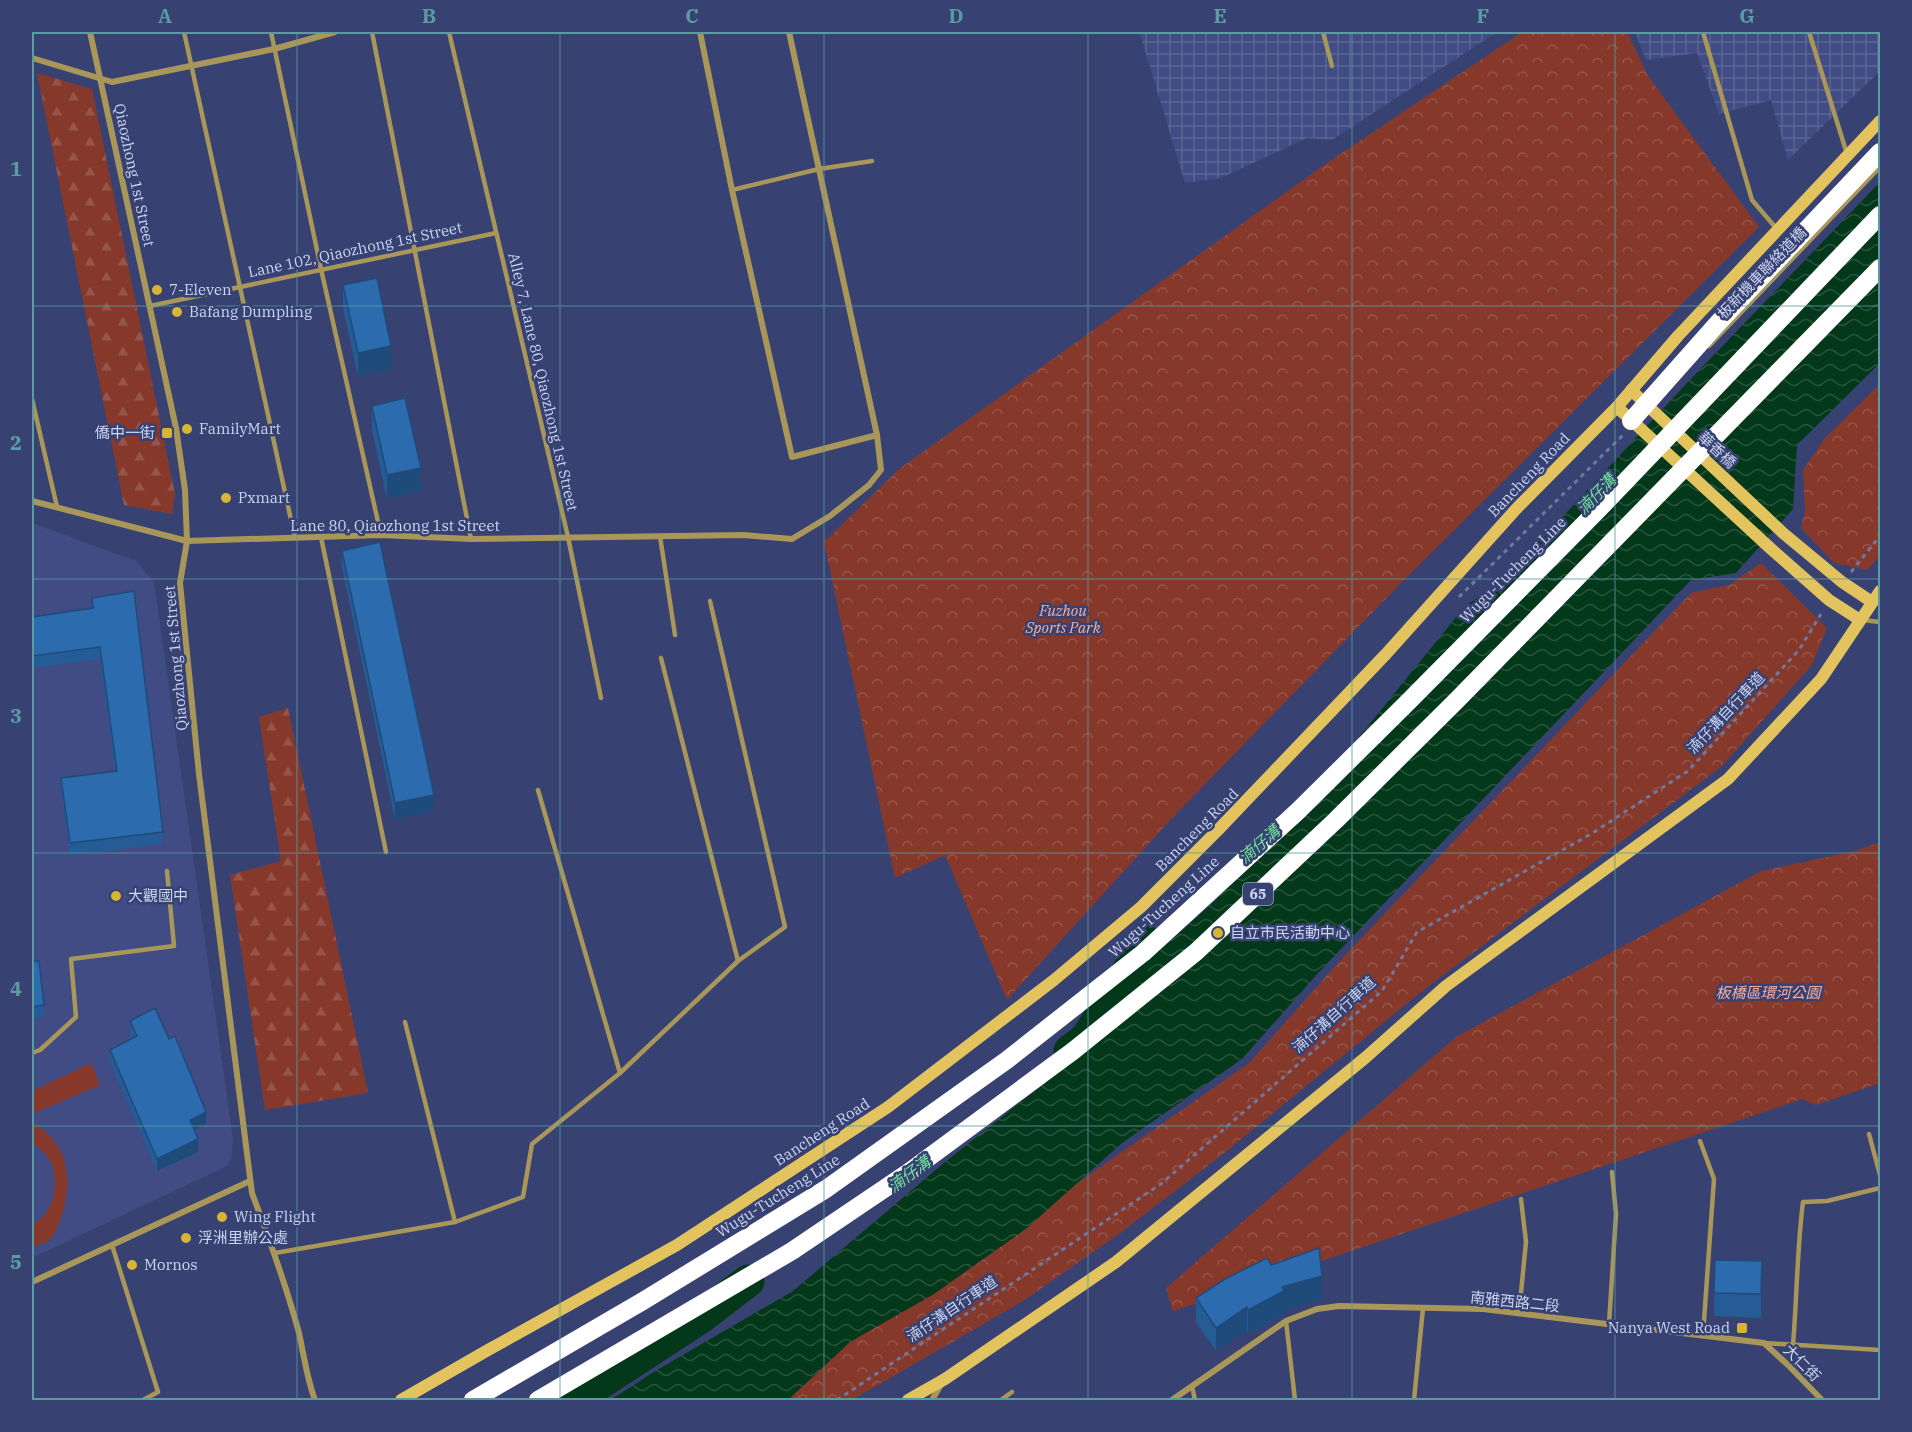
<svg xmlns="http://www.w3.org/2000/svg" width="1912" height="1432" viewBox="0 0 1912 1432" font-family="'IBM Plex Serif','Noto Sans TC',serif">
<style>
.built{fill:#404c83}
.industrial{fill:url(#industrial-grid)}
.grass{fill:#86392b}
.forest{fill:url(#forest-firs)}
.park{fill:url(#park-crowns)}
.water{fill:url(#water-waves)}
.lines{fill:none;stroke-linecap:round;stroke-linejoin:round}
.river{stroke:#04381b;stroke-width:33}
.path{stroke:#6e78a1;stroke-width:3;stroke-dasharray:4.5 4.5;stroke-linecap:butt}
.lane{stroke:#a9975a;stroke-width:4.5}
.street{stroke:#a9975a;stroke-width:6}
.secondary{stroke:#e2c35e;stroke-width:12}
.highway{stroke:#fff;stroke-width:18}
.highway-bridge{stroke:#fff;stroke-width:18}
.wall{fill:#265c96}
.shaded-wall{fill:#1f4b7a}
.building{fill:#2c6bae;stroke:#1f4b7a;stroke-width:1.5}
.grid{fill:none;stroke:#5a9ca2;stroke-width:1.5;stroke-opacity:0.55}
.poi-dot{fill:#d8b434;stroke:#374272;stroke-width:2}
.labels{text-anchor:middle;stroke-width:5;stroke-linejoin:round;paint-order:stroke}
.shield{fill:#374272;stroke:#9fa8cb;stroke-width:1.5}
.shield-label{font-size:14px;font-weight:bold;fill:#cbd4f1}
.street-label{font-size:15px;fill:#cbd4f1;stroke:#374272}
.poi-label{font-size:15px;fill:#cbd4f1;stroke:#374272;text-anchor:start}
.park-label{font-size:15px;font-style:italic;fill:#f9ae9d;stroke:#374272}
.water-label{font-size:16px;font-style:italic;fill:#6fe496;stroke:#374272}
.neatline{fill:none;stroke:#5a9ca2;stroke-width:2}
.grid-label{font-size:20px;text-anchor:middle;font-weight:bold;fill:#5a9ca2}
</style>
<defs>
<pattern id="industrial-grid" width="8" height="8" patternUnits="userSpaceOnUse" patternTransform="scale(1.5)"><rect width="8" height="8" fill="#404c83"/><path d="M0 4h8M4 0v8" fill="none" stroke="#5a6595"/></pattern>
<pattern id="forest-firs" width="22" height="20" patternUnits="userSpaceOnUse" patternTransform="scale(1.5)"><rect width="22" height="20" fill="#86392b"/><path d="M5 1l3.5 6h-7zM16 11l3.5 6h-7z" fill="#96554a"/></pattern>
<pattern id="park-crowns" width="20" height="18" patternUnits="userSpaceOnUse" patternTransform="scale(1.5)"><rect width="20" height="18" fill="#86392b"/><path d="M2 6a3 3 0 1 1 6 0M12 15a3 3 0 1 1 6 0" fill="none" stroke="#96554a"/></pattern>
<pattern id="water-waves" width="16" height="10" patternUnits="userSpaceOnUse" patternTransform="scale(1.5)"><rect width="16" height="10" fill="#04381b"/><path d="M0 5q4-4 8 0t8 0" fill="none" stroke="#27543d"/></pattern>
</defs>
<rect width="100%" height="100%" fill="#374272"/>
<!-- built -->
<path class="built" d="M32,523l104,38 18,21 79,557 -2,21 -4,6 -195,92z"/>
<!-- industrial -->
<g class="industrial">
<path d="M1123,32h374l-165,108 -25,-2 -86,40 -36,5 -45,-149z"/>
<path d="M1635,32h245v39l-92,89 -17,-60 -52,14 -22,-61 -51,7z"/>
</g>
<!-- grass -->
<g class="grass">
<path d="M91,1063l9,22 -68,29v-23z"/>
<path d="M32,1123c37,19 41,57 30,92 -3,8 -7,21 -13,25 -5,3 -12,5 -17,7v-22c22,-10 29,-45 17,-66 -4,-7 -11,-12 -17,-16z"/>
</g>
<!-- forest -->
<g class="forest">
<path d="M37,73l55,16 83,405 -3,20 -48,-9z"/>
<path d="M288,708l80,385 -103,17 -35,-235 51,-14 -22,-144z"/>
</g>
<!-- park -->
<g class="park">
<path d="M1522,32h105l21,44 111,151 -356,354 -231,237 -165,182 -62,-145 -50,23 -71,-336 75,-73 425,-304z"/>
<path d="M1880,384v172l-13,14 -33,-7 -33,-35 4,-18 -2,-40 22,-32z"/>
<path d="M1761,563l66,65 -15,37 -91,102 -295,221 -203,166 -104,80 -96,67 -171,99h-95l223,-149 269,-188 97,-109 345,-361 38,-8z"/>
<path d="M1880,842v241l-64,22 -14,-6 -629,212 -7,-23 290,-251 305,-166 94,-20z"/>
</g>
<!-- water -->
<path class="water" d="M1880,182v181l-83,82 -4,64 -57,64 -45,7 -372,392 -77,87 -120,84 -95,85 -93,66 -84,48 -62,58h-178l47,-30 136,-79 152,-129 100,-79 105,-124 66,-59 139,-158 110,-136 37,-24 184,-198z"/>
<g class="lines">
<!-- river -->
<g class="river">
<path d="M1070,1051l17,-13 59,-96"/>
<path d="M574,1400l127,-83 47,-36"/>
</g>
<!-- path -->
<g class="path">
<path d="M1851,572l29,-36"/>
<path d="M1459,597l164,-162"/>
<path d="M837,1400l324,-216 221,-193 35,-59 174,-98 97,-63 111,-121 22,-36"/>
</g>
<!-- lane -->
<g class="lane">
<path d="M184,32l111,506"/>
<path d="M271,32l50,237 60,266"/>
<path d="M372,32l99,507"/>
<path d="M449,32l119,505 33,161"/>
<path d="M1323,32l9,34"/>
<path d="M1703,32l49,168 24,28"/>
<path d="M1809,32l38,122"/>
<path d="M732,190l87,-21 53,-8"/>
<path d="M150,306l346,-73"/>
<path d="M1709,346l171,-179"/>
<path d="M32,399l25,108"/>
<path d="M660,536l15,99"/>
<path d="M321,537l65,315"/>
<path d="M1863,620l17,2"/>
<path d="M661,658l77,303"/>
<path d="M538,790l82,283"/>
<path d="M405,1022l50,200"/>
<path d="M32,1053l8,-3 36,-33 -5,-58 103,-13 -7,-75"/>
<path d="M1869,1134l11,41"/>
<path d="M1700,1141l14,38 -11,156"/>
<path d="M112,1245l46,147 -15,8"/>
<path d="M275,1253l180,-31 68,-25 9,-53 88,-71 118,-112 47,-34 -75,-326"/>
<path d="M1519,1313l7,-71 -5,-43"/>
<path d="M1286,1321l9,79"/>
<path d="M1609,1324l7,-110 -4,-42"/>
<path d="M1764,1343l116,7"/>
<path d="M1793,1345c4,-48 4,-96 10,-143l24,-1 53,-13"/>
<path d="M1192,1386l3,14"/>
<path d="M1001,1400l11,-8"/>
<path d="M1414,1400l9,-92"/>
</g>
<!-- street -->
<g class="street">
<path d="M90,32l86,396 9,62 2,51 -7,42 19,191 53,419c17,46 34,92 47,140 5,23 8,46 16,67"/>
<path d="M700,32l32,158 60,267 85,-22"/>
<path d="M32,58l80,24 162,-33 61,-17"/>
<path d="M32,501l155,40 194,-6 90,4 272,-4 49,4 38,-23 39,-31 12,-15 -4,-35 -88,-403"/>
<path d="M32,1282l218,-101"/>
<path d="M932,1400l10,-17"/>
<path d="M1172,1400l114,-79 31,-12 22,-3 144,3 281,34 24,22 34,35"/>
</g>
<!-- secondary -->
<g class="secondary">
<path d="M1631,390l152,143 59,49 30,20"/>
<path d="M1617,407l152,140 60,53 31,20"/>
<path d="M401,1400l87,-50 189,-105 211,-138 166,-127 87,-73 77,-77 168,-176 131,-146 100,-101 61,-71 202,-215"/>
<path d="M908,1400l37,-21 171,-117 249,-204 81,-72 282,-207 93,-100 59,-88"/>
</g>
<!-- highway -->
<path class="highway" d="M1631,421l86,-97 163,-172"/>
<!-- highway-bridge -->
<g class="highway-bridge">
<path d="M473,1400l170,-99 183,-112 181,-129 136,-107 155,-142 111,-110 189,-191 282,-295"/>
<path d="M538,1400l254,-149 117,-79 164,-121 123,-99 140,-132 120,-119 424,-433"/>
</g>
</g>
<!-- wall -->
<g class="wall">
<path d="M343,285l48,84 -33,7 -15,-68z"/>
<path d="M372,406l49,85 -34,8 -15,-69z"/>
<path d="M342,551l92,260 -39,8 -53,-252z"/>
<path d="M92,598l71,234v12l-93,11 -9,-65v-12l54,-7 -15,-112 -68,9v-51l60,-9z"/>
<path d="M32,962l12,43v12l-12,2z"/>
<path d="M130,1021l39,18 37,85 -12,6 4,22 -41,19 -47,-108v-13l22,-12 -2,-5z"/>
<path d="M1271,1265l51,34 -38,12v4l-36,18 -1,-2 -31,20 -20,-29v-24z"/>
<path d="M1762,1285l-1,33 -47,-2v-23z"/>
</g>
<!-- shaded-wall -->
<g class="shaded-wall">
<path d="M391,346v23l-33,7v-23z"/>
<path d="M421,468v23l-34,8v-24z"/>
<path d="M434,795v16l-39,8v-16z"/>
<path d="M206,1112v12l-16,8v-12z"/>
<path d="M198,1139v13l-41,19v-12z"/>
<path d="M1762,1261v24l-1,33v-24z"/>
<path d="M1322,1276v23l-38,12v4l-36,18v-23l34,-23z"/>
<path d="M1247,1307v24l-31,20v-23z"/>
</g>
<!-- building -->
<g class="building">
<path d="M377,278l14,68 -33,7 -15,-68z"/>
<path d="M405,398l16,70 -34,7 -15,-69z"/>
<path d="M380,542l54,253 -39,8 -53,-252z"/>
<path d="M134,591l29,241 -93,11 -9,-65 56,-7 -17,-124 -68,9v-39l61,-9 -1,-10z"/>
<path d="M39,961l5,44 -12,2v-45z"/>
<path d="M155,1008l14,31 6,-3 31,76 -16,8 8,19 -41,20 -47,-109 27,-14 -7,-15z"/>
<path d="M1319,1248l3,28 -40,11 2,4 -36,19 -1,-3 -31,21 -20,-30 29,-19 42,-21 4,7z"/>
<path d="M1715,1260l47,1 -1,33 -47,-1z"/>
</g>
<!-- grid -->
<path class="grid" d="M297,32v1368M560,32v1368M824,32v1368M1088,32v1368M1352,32v1368M1615,32v1368M32,306h1848M32,579h1848M32,853h1848M32,1126h1848"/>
<!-- markers -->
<g class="poi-dot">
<circle cx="157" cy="290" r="6"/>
<circle cx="177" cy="312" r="6"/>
<circle cx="187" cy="429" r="6"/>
<rect x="161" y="427" width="12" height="12" rx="3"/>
<circle cx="226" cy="498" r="6"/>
<circle cx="116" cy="896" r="6"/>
<circle cx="1218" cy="933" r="6"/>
<circle cx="222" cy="1217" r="6"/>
<circle cx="186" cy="1238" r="6"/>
<circle cx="132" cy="1265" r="6"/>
<rect x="1736" y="1322" width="12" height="12" rx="3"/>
</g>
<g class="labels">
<!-- shield labels -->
<rect class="shield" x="1243" y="883" width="30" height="22" rx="4.5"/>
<g class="shield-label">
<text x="1258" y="899">65</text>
</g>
<!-- street labels -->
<g class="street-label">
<text transform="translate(134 175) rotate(78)" y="5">Qiaozhong 1st Street</text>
<text transform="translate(355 250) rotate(-12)" y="5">Lane 102, Qiaozhong 1st Street</text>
<text transform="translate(1762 273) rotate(-46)" y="5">板新機車聯絡道橋</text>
<text transform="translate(543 382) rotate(77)" y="5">Alley 7, Lane 80, Qiaozhong 1st Street</text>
<text transform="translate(1717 450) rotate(43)" y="5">華香橋</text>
<text transform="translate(1529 475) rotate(-46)" y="5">Bancheng Road</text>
<text x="395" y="531">Lane 80, Qiaozhong 1st Street</text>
<text transform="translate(1513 570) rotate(-45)" y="5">Wugu-Tucheng Line</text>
<text transform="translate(176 658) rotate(-95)" y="5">Qiaozhong 1st Street</text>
<text transform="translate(1726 713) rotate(-47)" y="5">湳仔溝自行車道</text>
<text transform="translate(1197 830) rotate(-45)" y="5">Bancheng Road</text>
<text transform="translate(1164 907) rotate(-42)" y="5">Wugu-Tucheng Line</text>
<text transform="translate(1334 1015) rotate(-42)" y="5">湳仔溝自行車道</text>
<text transform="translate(822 1132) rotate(-33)" y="5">Bancheng Road</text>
<text transform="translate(778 1196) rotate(-32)" y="5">Wugu-Tucheng Line</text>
<text transform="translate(1515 1302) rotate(6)" y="5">南雅西路二段</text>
<text transform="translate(952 1309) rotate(-34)" y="5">湳仔溝自行車道</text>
<text transform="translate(1802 1363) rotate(45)" y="5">大仁街</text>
</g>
<!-- poi labels -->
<g class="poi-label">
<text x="169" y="295">7-Eleven</text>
<text x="189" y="317">Bafang Dumpling</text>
<text x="199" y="434">FamilyMart</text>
<text x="155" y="438" text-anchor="end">僑中一街</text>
<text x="238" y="503">Pxmart</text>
<text x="128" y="901">大觀國中</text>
<text x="1230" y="938">自立市民活動中心</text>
<text x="234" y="1222">Wing Flight</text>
<text x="198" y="1243">浮洲里辦公處</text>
<text x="144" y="1270">Mornos</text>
<text x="1730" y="1333" text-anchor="end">Nanya West Road</text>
</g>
<!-- park labels -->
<g class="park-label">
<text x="1063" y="616">Fuzhou<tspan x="1063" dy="17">Sports Park</tspan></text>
<text x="1768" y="998">板橋區環河公園</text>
</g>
<!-- water labels -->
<g class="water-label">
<text transform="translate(1596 494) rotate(-46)" y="6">湳仔溝</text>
<text transform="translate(1259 844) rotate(-41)" y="6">湳仔溝</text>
<text transform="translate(909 1174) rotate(-37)" y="6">湳仔溝</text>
</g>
</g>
<!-- border -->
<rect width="1912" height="1432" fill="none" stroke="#374272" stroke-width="66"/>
<rect x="33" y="33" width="1846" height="1366" class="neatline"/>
<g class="grid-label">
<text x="165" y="23">A</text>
<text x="429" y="23">B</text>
<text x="692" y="23">C</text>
<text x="956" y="23">D</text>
<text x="1220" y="23">E</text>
<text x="1483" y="23">F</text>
<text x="1747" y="23">G</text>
<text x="16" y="176">1</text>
<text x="16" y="450">2</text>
<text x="16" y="723">3</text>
<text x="16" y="996">4</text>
<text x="16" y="1269">5</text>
</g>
</svg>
